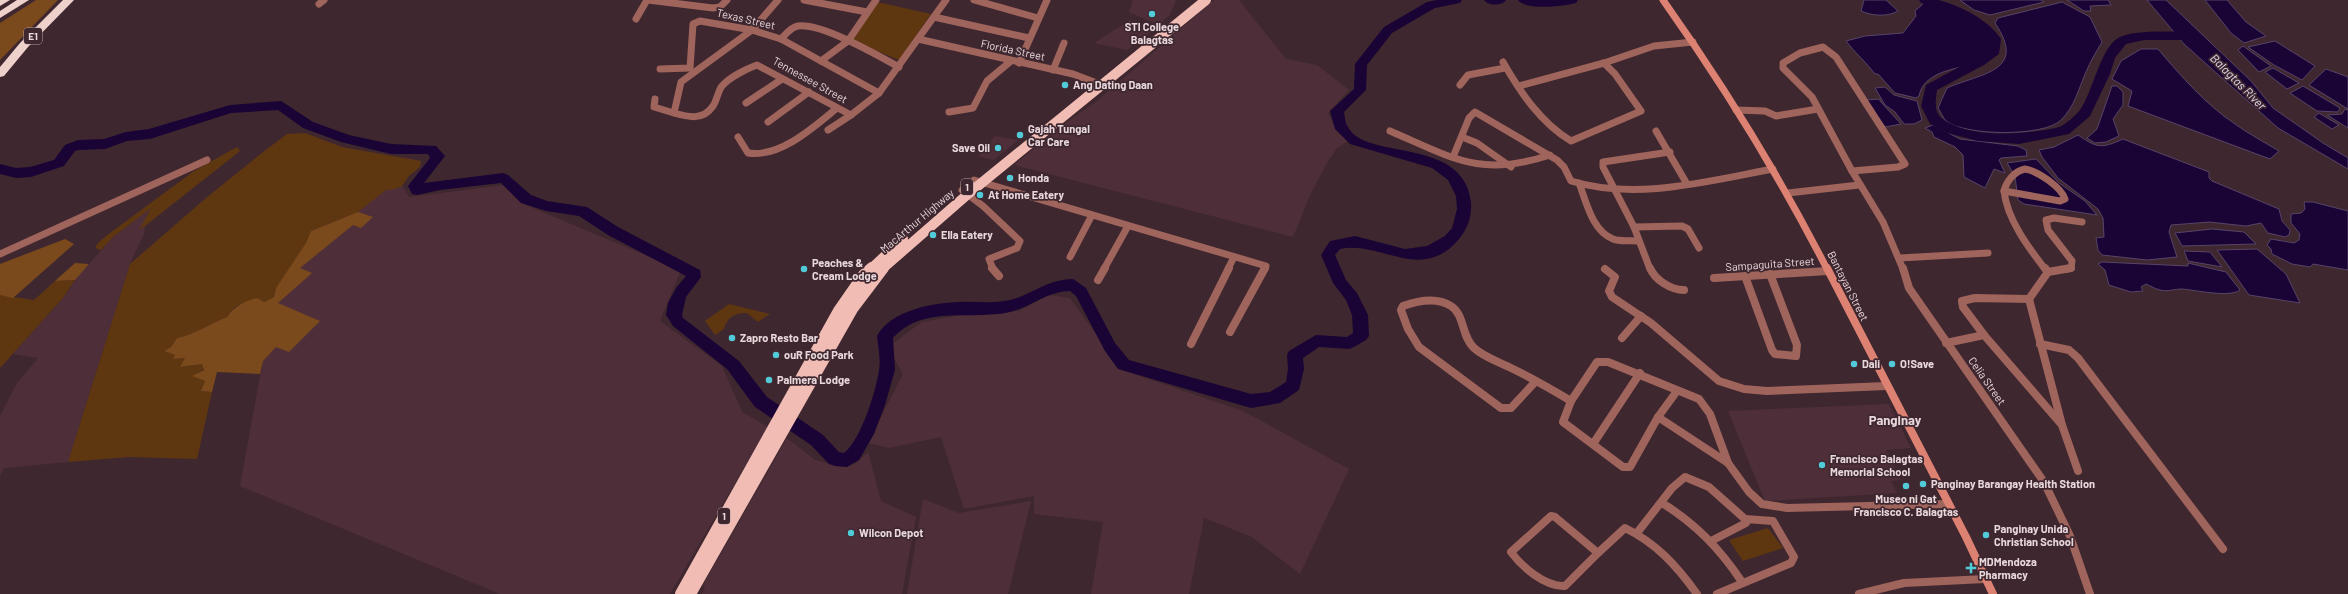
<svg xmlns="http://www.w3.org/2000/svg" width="2348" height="594" viewBox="0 0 2348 594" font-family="Barlow,sans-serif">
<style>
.built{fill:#4e2f39}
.green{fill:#5e3711}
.forest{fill:#7b4a1c}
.water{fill:#190435;stroke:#574467}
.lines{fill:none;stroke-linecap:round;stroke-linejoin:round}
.river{fill:#190435;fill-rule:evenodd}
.minor-far1{stroke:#9f645b;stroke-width:7}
.minor{stroke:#9f645b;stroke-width:8}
.secondary-far1{stroke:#dd8172;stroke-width:7}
.secondary{stroke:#dd8172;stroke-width:8}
.trunk-far1{stroke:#f0bcb4;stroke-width:10}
.trunk{stroke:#f0bcb4;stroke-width:12}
.motorway{fill:#efd1cc;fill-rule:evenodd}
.poi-dot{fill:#52cbd8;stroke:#3f272f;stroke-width:1.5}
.labels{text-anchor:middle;stroke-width:3.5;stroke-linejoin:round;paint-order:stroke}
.shield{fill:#3f272f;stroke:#b5a3a8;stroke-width:1}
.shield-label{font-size:10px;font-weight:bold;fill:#e8d8dc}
.street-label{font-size:11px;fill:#e8d8dc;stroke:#3f272f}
.poi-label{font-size:11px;font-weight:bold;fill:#e8d8dc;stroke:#3f272f;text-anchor:start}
.water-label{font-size:12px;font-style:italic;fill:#e0dbf0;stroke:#3f272f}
.quarter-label{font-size:13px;font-weight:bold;fill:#e8d8dc;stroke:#3f272f}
</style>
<rect width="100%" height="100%" fill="#3f272f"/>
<!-- built -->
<g class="built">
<path d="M1133,0h43l-6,15 -12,10 -29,-13z"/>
<path d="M1214,0h25l47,59 31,6 32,25 -21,23 6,12 16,15 -13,8 -10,15 -17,32 -17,42 -279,-72 50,-41 33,-23z"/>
<path d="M1130,20l23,10 -26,20 -33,-7z"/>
<path d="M995,136l23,4 -24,20 -16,-4z"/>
<path d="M403,157l18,4 -1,6 -11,9 -7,10 7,11 95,-12 17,18 160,67 -21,51 62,45 20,46 26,15 -98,167h-170l-260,-108 36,-198z"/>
<path d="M152,207l-12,22 5,-3 -1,8 -14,30 -62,198 -64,6 -4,8v-60l17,-33 21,-25 -25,-4 50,-56 16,-23 34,-38z"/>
<path d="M1049,295l21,3 52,72 121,41 106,58 -49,105 -48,-37 -48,-19 -15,76h-98l12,-72 -69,-8v-18l-70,13 -23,-72 -52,11 -21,-5 35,-69 -15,-27 34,-25 34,-6 63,-5z"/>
<path d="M1889,404l22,44 -25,2 15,30 -10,1 6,12 -132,8 -37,-90z"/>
<path d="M787,438l28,22 27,7 13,-3 13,-12 13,49 35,16 -14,77h-200l3,-7 -2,-2z"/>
<path d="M923,499l36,14 72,-12 -23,93h-101z"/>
</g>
<!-- green -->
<g class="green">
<path d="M877,2l54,12 -32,46 -49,-20z"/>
<path d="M305,133l37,14 79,14 -1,6 -11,9 -7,10 -7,3 -9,1 -28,22 -47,19 -4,12 -31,45 -2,9c-17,12 -33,-4 -47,20 -16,6 -32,18 -50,21l-6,9 -7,4 11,4 -1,4 11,-1 -4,9 21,-3 2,5 -11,7 12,5 -4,10 11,1 -15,67 -68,-2 -61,5 62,-198 76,-66 57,-46 24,-18z"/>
<path d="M237,147l3,4 -95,75 -6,4 12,-22 -38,29 -12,13 -6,-2 3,-5 8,-7 88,-65z"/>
<path d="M75,280l-12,18 -63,70v-73l34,5 21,-19z"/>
<path d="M729,304l41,10 -12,8 -11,-9c-12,0 -20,4 -23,16l-9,6 -10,-14z"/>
<path d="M1768,528l15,20 -40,13 -14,-21z"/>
</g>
<!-- forest -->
<g class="forest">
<path d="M36,0h22l-58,60v-37z"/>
<path d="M358,212l15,5 -12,11 -8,-3 -53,43 12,5 -34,30 42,18 -31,31 -13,-5 -13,14 -3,13 -43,-2 -5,20 -11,-1 4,-10 -13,-5 12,-6 -2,-6 -22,3 5,-9 -12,1 2,-4 -11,-4 7,-4 6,-9c17,-3 34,-15 50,-21 7,-11 18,-16 30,-19l7,4 10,-5 2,-9 30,-45 5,-12z"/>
<path d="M65,239l9,5 -61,54 -13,-3v-31z"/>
<path d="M75,263l14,1 -14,16 -20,1z"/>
</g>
<!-- water -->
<g class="water">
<path d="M1864,0h22l12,11c-10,6 -26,5 -37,0z"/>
<path d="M1960,0h81l3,2 -54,13 -16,-5z"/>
<path d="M2067,0h41l3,5 -21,1 1,5h-7z"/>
<path d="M2147,0h19l85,81 22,27 50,35 25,15v11l-70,-41 -94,-84z"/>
<path d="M2205,0h22l19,22 20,14 -22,7 -13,-10z"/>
<path d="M2062,2l28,15 12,25c-6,10 -12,20 -16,30 -8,18 -11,34 -25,48 -17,17 -96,16 -115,1 -3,-3 -5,-9 -8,-13l9,-20c34,-15 81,-16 48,-65l3,-5z"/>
<path d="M1924,3c15,4 93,32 58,56 -15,9 -36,9 -49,18 -8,5 -12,10 -14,19l-3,2 -21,-5 -17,-19h-3c-9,-12 -20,-21 -29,-33l19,-5 38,-3 13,-17 -1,-5z"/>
<path d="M2275,41l40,25 -13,14 -28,-15 -26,-18z"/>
<path d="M2243,46l28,20 -12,6 -21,-22z"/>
<path d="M2141,49h17c23,27 47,55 77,75 14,10 29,18 44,27l-9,8 -142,-53 4,-15 -20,-12 9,-18z"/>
<path d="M2273,68l26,15 -12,6 -22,-17z"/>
<path d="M2326,69l22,8v32l-39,-24z"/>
<path d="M2112,86h5l6,6v13l-10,14 6,17 -13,6 -11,1 -8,-5 10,-9z"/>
<path d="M2303,86l37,22 -2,4 -21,-1 -27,-18z"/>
<path d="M1885,87l9,8 23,6 5,19 -8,4h-10l-9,-12 -10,-7 -10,-17z"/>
<path d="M1880,99v2l21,23 -16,3 -19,-27z"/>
<path d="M2345,109l3,1v18l-21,-13 15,-1z"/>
<path d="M2319,113l20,12 -7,4 -18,-12z"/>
<path d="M1933,125l27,14 58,7 8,4 1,6 -26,2 -2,2 6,13 -11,-4 -9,19 -21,-11 -1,-22 -8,-8 -21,-10 -2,-5 -7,-4z"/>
<path d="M2078,135c19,13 23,14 45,4l86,33v6l3,3 67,28 3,12 8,9 -1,5 -4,2 -17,-4 -7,-10 -15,3 -37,-4 -38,3 -2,7 8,25 -30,3 -45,-5 -4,-5 -2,-12 8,-1 -1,-19 -5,-9 -40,-31 -16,-21 -3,-7 15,-3z"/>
<path d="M2036,159l23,24 26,18 12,14 -73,-11 -6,-4 -3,-24 -8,-13z"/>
<path d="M2304,202h9l35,9v59l-35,-6 -3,3 -18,-3 -20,-10 -1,-5 -4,-4 4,-6 23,4 5,-3 1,-6 -9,-11v-9l10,-1 4,-4z"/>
<path d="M2212,229l32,3 12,12 -74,2 -7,-13z"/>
<path d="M2257,249l29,25 14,29 -51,-8 -32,-45z"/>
<path d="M2184,251l26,1 12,15 -34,-6z"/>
<path d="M2102,262l86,4v-3l38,9 14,18c-11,8 -44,0 -58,-1 -8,0 -14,3 -22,1 -5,-1 -9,-4 -14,-6l-5,3 2,4 -12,1 -22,-7 -4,-15 -7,-6z"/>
</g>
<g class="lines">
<!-- river -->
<g class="river">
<path d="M1437,0h25l-2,3 -25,5 -43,25 -25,32 -1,25 -22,22c1,5 1,11 4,15 17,34 116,9 123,75 1,14 -3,26 -12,37 -37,45 -79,1 -119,10l-5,6 11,25 11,13 11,22 1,21 -3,4 -12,7 -5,2 -30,-2 -16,11 1,11 -5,21 -19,13 -29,5 -133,-39 -13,-18 -29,-55 -6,-5c-22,0 -39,16 -60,21 -40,9 -86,-8 -117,26l2,32 -10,35 -11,29 -15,26 -12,7 -12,-1 -6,-2 -18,-19 -56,-38 -28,-38 -54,-43 -7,-11 2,-12 8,-15 10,-12 -78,-41 -29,-19 -33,-5 -25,-8 -20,-20 -61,7 -23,5 -5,-1 -4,-8 22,-28 -2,-4h-37l-50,-12 -38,-14 -25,-18 -47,3 -81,26 -23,2 -22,8 -26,1 -4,1 -11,15 -33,11 -15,1 -16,-4v-10l16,4 14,-1 24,-7 11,-15 13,-5 26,-1 22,-7 23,-3 81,-24 51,-4 32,21 36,13 42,9 45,2 9,10 -21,27 79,-10 5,2 23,20 16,6 40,6 31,20 82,43 1,7 -15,20 -4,18 1,3 56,43 28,36 56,38 16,17 5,1c17,-13 32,-62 35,-83 2,-11 -1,-23 -2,-34 14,-26 56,-33 82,-34 17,-1 34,2 51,-2 24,-6 35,-20 63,-21l13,9 29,55 14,17 122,34 19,-2 16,-10 2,-13 -1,-14 2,-4 27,-16 31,2 6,-4 -1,-18 -6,-15 -13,-17 -12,-28 9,-14 25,-5 50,13 22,-3 18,-10 7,-8 5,-19 -1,-13 -8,-16 -16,-12 -82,-24 -15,-15 -5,-18 24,-22 1,-25 29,-37 43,-25z"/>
<path d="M1484,0h22c-4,6 -18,6 -22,0z"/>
<path d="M1518,0h60l-2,3c-11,3 -50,8 -58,-3z"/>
<path d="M1919,0c6,0 13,0 19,0 21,5 51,20 63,39l-2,15 -15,11 -47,25c-3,20 -2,27 17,35 27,13 77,9 105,2 6,-2 17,-12 21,-17 13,-18 20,-61 38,-72 15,-9 57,-6 75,-6l6,4 -6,4h-49l-18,4 -11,14 -5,16 -20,42 -21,18 -50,10 -41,-3 -31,-8 -17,-9 -9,-18 5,-21 57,-31 6,-4v-10l-14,-12 -17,-11 -37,-14z"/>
</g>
<!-- minor-far1 -->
<g class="minor-far1">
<path d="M648,0l65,8 7,-1 7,-7"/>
<path d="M778,0l-26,30 -71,52 -7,31c14,4 29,8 39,-7 4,-6 5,-15 9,-20 8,-9 24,-17 35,-21l94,50 28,-22 67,-93"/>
<path d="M804,0l63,12"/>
<path d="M974,0l64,18"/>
<path d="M319,4l5,-4"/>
<path d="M934,17l95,21"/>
<path d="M636,19l11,-19"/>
<path d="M781,39c5,-5 10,-12 17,-13 24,-3 79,29 101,41"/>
<path d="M918,39l155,35 29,11"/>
<path d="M1823,47l13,10 69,107 -7,3 -46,4 -40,-74 -29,-29v-5l17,-10z"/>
<path d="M821,61l27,-20 28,-41"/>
<path d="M1503,62c17,30 38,61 68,79l70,-30 -26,-37 -11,-11"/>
<path d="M1019,63l28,-63"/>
<path d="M660,69l30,-1 3,-44 7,-3 52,9 29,9 98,54"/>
<path d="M1053,70l11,-27"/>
<path d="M1460,85l8,-10 37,-7"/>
<path d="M1519,86l85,-23 50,-17 39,-4"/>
<path d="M655,99l-1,8 20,6"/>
<path d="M746,103l36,-24"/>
<path d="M1736,110l29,1 11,5 42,-7"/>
<path d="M949,112l24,-4 14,-27 24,-20"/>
<path d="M768,122l41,-30"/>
<path d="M828,130l23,-15"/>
<path d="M1390,131c63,27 90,47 160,24"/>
<path d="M1656,131l31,53"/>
<path d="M738,137l10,16c32,5 66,-26 89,-45"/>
<path d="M1462,137l15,6 34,24"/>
<path d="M1453,157l16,-39 6,-6 82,48 7,7 7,14c65,20 137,0 202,-12"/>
<path d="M2025,169c13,2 36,18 40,30l-5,2 -56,-10c3,-11 11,-20 21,-22z"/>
<path d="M1852,171l31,51 20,47"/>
<path d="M974,180l292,86 -1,3"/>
<path d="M1579,183c7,18 13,48 34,56 7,3 17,1 25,2"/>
<path d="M962,190l21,16 37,35 -3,7 -28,11 4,10"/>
<path d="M2004,191c3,28 24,56 41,78"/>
<path d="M1788,193l71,-8"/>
<path d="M1634,227l48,-1 6,3 11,19"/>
<path d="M0,254l207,-94"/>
<path d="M1070,257l22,-42"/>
<path d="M1900,258l88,-5"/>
<path d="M1104,269l24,-43"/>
<path d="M1228,269l6,-12"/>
<path d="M1650,269l-16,-42 -31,-60v-5l67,-10"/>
<path d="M2067,269l4,-1 1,-7 -24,-31 -2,-10 8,-2 28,4"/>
</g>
<!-- minor -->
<g class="minor">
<path d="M992,268l7,8"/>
<path d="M1650,268c5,12 21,22 34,22"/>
<path d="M1903,268l6,20 135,194 26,54 20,58"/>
<path d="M2045,268l3,4"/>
<path d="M2071,268l-23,4 -19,27 -54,-1 -13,3 1,6 21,28 78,90 16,46"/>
<path d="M1605,269l10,8 -6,14 3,6 39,26 68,58 25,8 23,2 119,-5"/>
<path d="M1745,276l27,74 3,4 21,2 1,-11 -27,-71"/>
<path d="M1714,278l114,-7"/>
<path d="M1098,280l7,-12"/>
<path d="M2029,299l33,126"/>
<path d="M1230,332l35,-64"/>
<path d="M1622,338l19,-22"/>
<path d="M1946,343l38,-8"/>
<path d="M1191,344l38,-76"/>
<path d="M2040,344l29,6 9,8 145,191"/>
<path d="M1536,381l-25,27h-10l-82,-61 -11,-18 -7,-19 2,-4c14,-5 34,-9 48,0 14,9 10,30 23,42 10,9 23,13 35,19 21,10 42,22 62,34"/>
<path d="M1677,391l-19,26 -28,50h-7l-60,-45 8,-21 26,-39h11l91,37 11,15 18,49 21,29 13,12 25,4 161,-4"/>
<path d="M1658,417l70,46"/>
<path d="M1593,444l47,-71"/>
<path d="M1662,503c34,21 58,46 80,79"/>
<path d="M1551,516l4,1 43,36 -33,33c-20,1 -43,-19 -54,-34z"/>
<path d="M1637,533l35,-45 13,-11 24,10 36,32 1,4 -33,17"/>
<path d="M1598,553l27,-25c31,15 52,38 72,66"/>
<path d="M1717,594l74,-31 3,-6 -21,-36 -28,-2"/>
<path d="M1859,594l45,-11 81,-4"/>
</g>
<!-- secondary-far1 -->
<path class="secondary-far1" d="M1663,0c61,86 116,175 164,269"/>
<!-- secondary -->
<path class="secondary" d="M1827,268l139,269 27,57"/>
<!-- trunk-far1 -->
<g class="trunk-far1">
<path d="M871,269l32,-30"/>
<path d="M882,269l86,-75 238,-194"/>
</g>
<!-- trunk -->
<g class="trunk">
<path d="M681,594l158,-283 25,-36 8,-7"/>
<path d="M690,594l162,-285 31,-41"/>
</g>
<!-- motorway -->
<g class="motorway">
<path d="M0,0h10l-10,6z"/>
<path d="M17,0h12l-29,18v-7z"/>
<path d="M63,0h11l-46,47 -24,29 -4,1v-10l20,-24z"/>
</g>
</g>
<!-- markers -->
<g class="poi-dot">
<circle cx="1152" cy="14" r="4"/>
<circle cx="1065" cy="85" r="4"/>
<circle cx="1020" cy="135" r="4"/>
<circle cx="998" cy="148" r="4"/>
<circle cx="1010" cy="178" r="4"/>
<circle cx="980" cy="195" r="4"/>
<circle cx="933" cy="235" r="4"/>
<circle cx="804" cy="269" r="4"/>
<circle cx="732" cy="338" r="4"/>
<circle cx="776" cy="355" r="4"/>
<circle cx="1854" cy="364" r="4"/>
<circle cx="1892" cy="364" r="4"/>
<circle cx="769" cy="380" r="4"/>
<circle cx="1822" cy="465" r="4"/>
<circle cx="1923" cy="484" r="4"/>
<circle cx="1906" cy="486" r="4"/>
<circle cx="851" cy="533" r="4"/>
<circle cx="1986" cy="535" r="4"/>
<path d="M1969 562h4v4h4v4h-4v4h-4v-4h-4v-4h4z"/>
</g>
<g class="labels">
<!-- shield labels -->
<g class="shield">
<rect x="24" y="28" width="18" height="16" rx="3"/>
<rect x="961" y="179" width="12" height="16" rx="3"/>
<rect x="718" y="508" width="12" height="16" rx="3"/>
</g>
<g class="shield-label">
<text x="33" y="40">E1</text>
<text x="967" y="191">1</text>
<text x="724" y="520">1</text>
</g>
<!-- street labels -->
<g class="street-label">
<text transform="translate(746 19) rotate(13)" y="4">Texas Street</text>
<text transform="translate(1013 50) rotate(12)" y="4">Florida Street</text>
<text transform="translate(810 80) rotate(29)" y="4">Tennessee Street</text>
<text transform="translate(917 221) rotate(-40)" y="4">MacArthur Highway</text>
<text transform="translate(1770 264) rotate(-4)" y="4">Sampaguita Street</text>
<text transform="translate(1848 286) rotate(63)" y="4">Bantayan Street</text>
<text transform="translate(1987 381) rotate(55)" y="4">Celia Street</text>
</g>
<!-- poi labels -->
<g class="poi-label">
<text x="1152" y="31" text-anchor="middle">STI College<tspan x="1152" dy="13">Balagtas</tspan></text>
<text x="1073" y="89">Ang Dating Daan</text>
<text x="1028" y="133">Gajah Tungal<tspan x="1028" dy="13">Car Care</tspan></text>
<text x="990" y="152" text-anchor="end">Save Oil</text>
<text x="1018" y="182">Honda</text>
<text x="988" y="199">At Home Eatery</text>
<text x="941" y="239">Ella Eatery</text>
<text x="812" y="267">Peaches &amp;<tspan x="812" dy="13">Cream Lodge</tspan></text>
<text x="740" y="342">Zapro Resto Bar</text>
<text x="784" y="359">ouR Food Park</text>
<text x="1862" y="368">Dali</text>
<text x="1900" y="368">O!Save</text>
<text x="777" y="384">Palmera Lodge</text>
<text x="1830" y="463">Francisco Balagtas<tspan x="1830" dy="13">Memorial School</tspan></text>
<text x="1931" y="488">Panginay Barangay Health Station</text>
<text x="1906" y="503" text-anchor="middle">Museo ni Gat<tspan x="1906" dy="13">Francisco C. Balagtas</tspan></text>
<text x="1994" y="533">Panginay Unida<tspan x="1994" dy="13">Christian School</tspan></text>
<text x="859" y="537">Wilcon Depot</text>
<text x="1979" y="566">MDMendoza<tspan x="1979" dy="13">Pharmacy</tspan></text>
</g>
<!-- water labels -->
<g class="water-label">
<text transform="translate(2238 82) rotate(45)" y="4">Balagtas River</text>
</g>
<!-- quarter labels -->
<g class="quarter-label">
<text x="1895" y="425">Panginay</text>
</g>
</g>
</svg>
